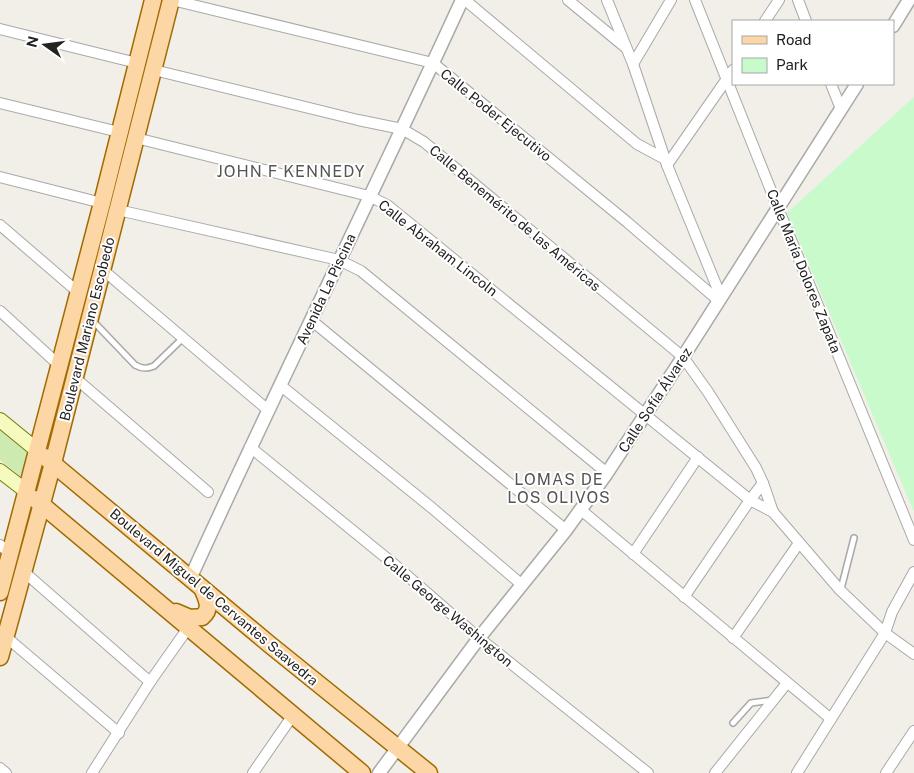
<svg xmlns="http://www.w3.org/2000/svg" width="914" height="773" viewBox="0 0 914 773" font-family="'Public Sans',sans-serif">
<style>
.grass{fill:#cdebb0}
.park{fill:#c8facc}
.lines{fill:none;stroke-linecap:round;stroke-linejoin:round}
.service-casing{stroke:#a9a9a9;stroke-width:8}
.minor-casing{stroke:#a9a9a9;stroke-width:12}
.tertiary-casing{stroke:#a9a9a9;stroke-width:15}
.secondary-casing{stroke:#707d05;stroke-width:16}
.primary-casing{stroke:#a06b00;stroke-width:19}
.service{stroke:#fff;stroke-width:5}
.minor{stroke:#fff;stroke-width:10}
.tertiary{stroke:#fff;stroke-width:12}
.secondary{stroke:#f7fabf;stroke-width:14}
.primary{stroke:#fcd6a4;stroke-width:16}
.labels{text-anchor:middle;stroke-width:4;stroke-linejoin:round;paint-order:stroke}
.street-label{font-size:14px;fill:#222;stroke:#fff}
.quarter-label{font-size:16px;letter-spacing:1px;fill:#555;stroke:#fff}
</style>
<rect width="100%" height="100%" fill="#f2efe9"/>
<!-- grass -->
<path class="grass" d="M0,428l29,24 -9,24 -20,-16z"/>
<!-- park -->
<path class="park" d="M914,97v415l-127,-299z"/>
<g class="lines">
<defs>
<g id="service">
<path d="M92,320l43,45c7,4 12,4 19,1l29,-28"/>
<path d="M841,589l13,-51"/>
<path d="M733,723l18,-20 22,-3"/>
</g>
<g id="minor">
<path d="M172,0l261,63 194,159 92,79"/>
<path d="M465,0l172,144 28,15"/>
<path d="M568,0l57,47"/>
<path d="M607,0l26,64 34,101 54,132"/>
<path d="M695,0l83,208 136,332"/>
<path d="M798,0l8,21"/>
<path d="M765,21l14,-21"/>
<path d="M0,29l137,34"/>
<path d="M633,64l38,-64"/>
<path d="M154,70l204,50 44,9 22,13 259,215 25,35 48,76 7,15 10,29"/>
<path d="M831,84l10,25"/>
<path d="M0,103l119,29"/>
<path d="M136,138l233,58 18,9 363,295 23,12 67,78 45,43 29,21"/>
<path d="M667,165l66,-95"/>
<path d="M0,177l102,26"/>
<path d="M118,210l221,50 22,11 246,202"/>
<path d="M0,225l79,68"/>
<path d="M103,270l165,140"/>
<path d="M0,311l60,55"/>
<path d="M311,320l255,210"/>
<path d="M74,377l134,115"/>
<path d="M280,385l152,123 89,76"/>
<path d="M250,447l145,118 84,73 169,135"/>
<path d="M581,510l250,209"/>
<path d="M0,545l10,8"/>
<path d="M633,554l65,-97"/>
<path d="M23,571l127,111"/>
<path d="M684,597l66,-97 13,-17"/>
<path d="M5,636l114,97"/>
<path d="M733,638l66,-95"/>
<path d="M0,768l6,5"/>
<path d="M92,773l58,-91 38,-54"/>
<path d="M253,773l40,-58"/>
<path d="M715,773l72,-90"/>
<path d="M797,773l88,-140 7,-21 22,-40"/>
<path d="M886,773l28,-42"/>
</g>
<g id="tertiary">
<path d="M893,26l16,-26"/>
<path d="M190,579c88,-194 183,-385 272,-579"/>
<path d="M379,773l100,-135 87,-108 41,-57 76,-116 174,-273"/>
</g>
<g id="secondary">
<path d="M0,420l38,31"/>
<path d="M0,471l26,20"/>
</g>
<g id="primary">
<path d="M45,457l224,187 160,129"/>
<path d="M35,499l327,274"/>
<path d="M0,592l102,-389 51,-203"/>
<path d="M176,612l14,6 12,-1c10,-8 5,-17 1,-27"/>
<path d="M0,657l53,-194 118,-463"/>
</g>
</defs>
<!-- service casing -->
<use href="#service" class="service-casing"/>
<!-- minor casing -->
<use href="#minor" class="minor-casing"/>
<!-- tertiary casing -->
<use href="#tertiary" class="tertiary-casing"/>
<!-- secondary casing -->
<use href="#secondary" class="secondary-casing"/>
<!-- primary casing -->
<use href="#primary" class="primary-casing"/>
<!-- service -->
<use href="#service" class="service"/>
<!-- minor -->
<use href="#minor" class="minor"/>
<!-- tertiary -->
<use href="#tertiary" class="tertiary"/>
<!-- secondary -->
<use href="#secondary" class="secondary"/>
<!-- primary -->
<use href="#primary" class="primary"/>
</g>
<g class="labels">
<!-- street labels -->
<g class="street-label">
<text transform="translate(496 115) rotate(39)" y="5">Calle Poder Ejecutivo</text>
<text transform="translate(515 218) rotate(40)" y="5">Calle Benemérito de las Américas</text>
<text transform="translate(438 248) rotate(38)" y="5">Calle Abraham Lincoln</text>
<text transform="translate(804 271) rotate(68)" y="5">Calle María Dolores Zapata</text>
<text transform="translate(326 289) rotate(-65)" y="5">Avenida La Piscina</text>
<text transform="translate(87 329) rotate(-76)" y="5">Boulevard Mariano Escobedo</text>
<text transform="translate(655 400) rotate(-57)" y="5">Calle Sofía Álvarez</text>
<text transform="translate(214 597) rotate(40)" y="5">Boulevard Miguel de Cervantes Saavedra</text>
<text transform="translate(448 611) rotate(40)" y="5">Calle George Washington</text>
</g>
<!-- quarter labels -->
<g class="quarter-label">
<text x="291" y="177">JOHN F KENNEDY</text>
<text x="559" y="485">LOMAS DE<tspan x="559" dy="18">LOS OLIVOS</tspan></text>
</g>
</g>
<!-- legend -->
<rect x="732" y="20" width="162" height="65" fill="#ffffff" stroke="#a7a7a7"/>
<rect x="742" y="36" width="25" height="8" fill="#fcd6a4" stroke="#a7a7a7"/>
<text x="776" y="45" font-size="15" fill="#222222">Road</text>
<rect x="742" y="58" width="25" height="15" fill="#c8facc" stroke="#a7a7a7"/>
<text x="776" y="70" font-size="15" fill="#222222">Park</text>
<!-- north arrow -->
<g transform="translate(45 45) rotate(284)" stroke="#ffffff" stroke-width="4" paint-order="stroke">
<path d="M0-4L9 19L0 12L-9 19Z" fill="#222222"/>
<text y="-8" font-size="14" font-weight="bold" text-anchor="middle" fill="#222222">N</text>
</g>
</svg>
